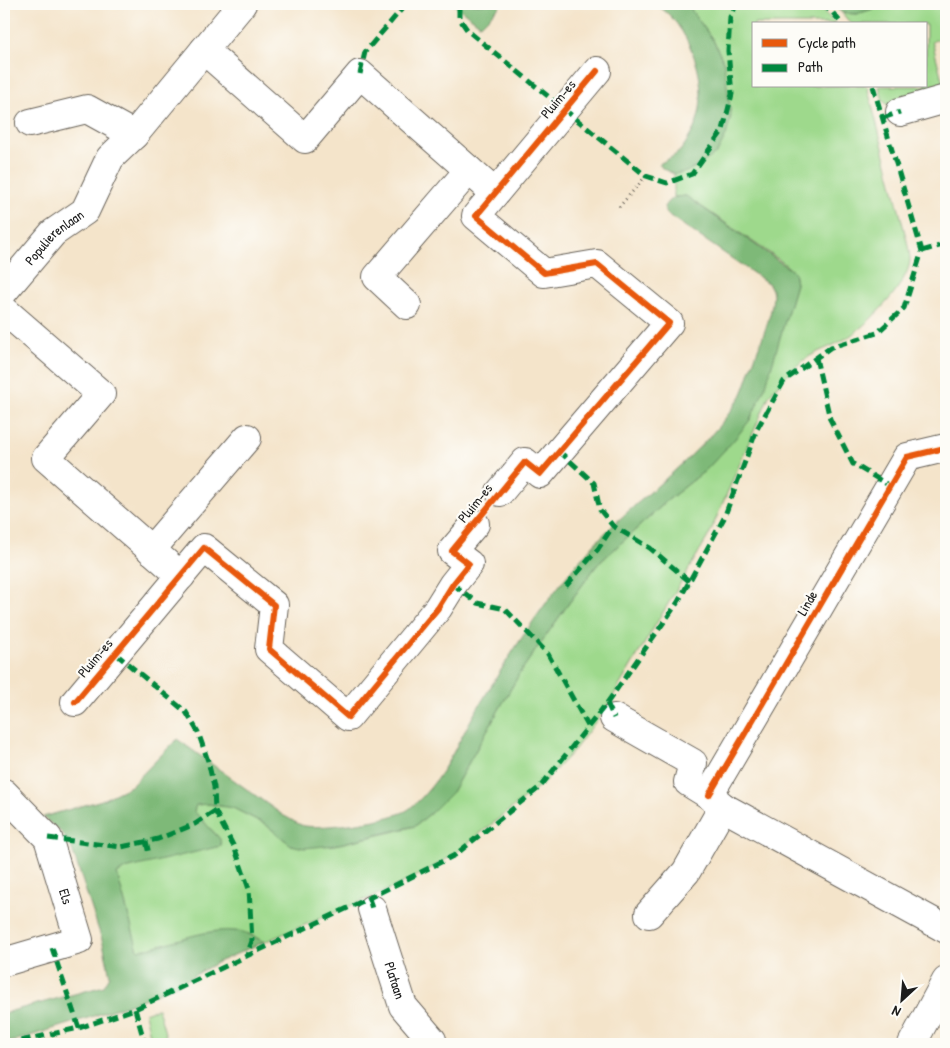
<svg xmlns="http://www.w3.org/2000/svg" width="950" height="1048" viewBox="0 0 950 1048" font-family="'Patrick Hand',sans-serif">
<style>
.green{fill:#9ed98c;stroke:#5d7a54}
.forest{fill:#7eb978;stroke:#4d6a4a}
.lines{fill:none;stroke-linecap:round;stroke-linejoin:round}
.minor-casing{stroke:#686259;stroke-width:30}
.path{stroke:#686259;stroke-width:3;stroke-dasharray:1 4;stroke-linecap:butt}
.minor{stroke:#fff;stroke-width:28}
.quiet{stroke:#00873e;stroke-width:5;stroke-dasharray:10 5;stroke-linecap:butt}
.cycleway-casing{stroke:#fdfcf7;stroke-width:9}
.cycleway{stroke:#e8590c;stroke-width:6}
.labels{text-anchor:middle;stroke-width:4.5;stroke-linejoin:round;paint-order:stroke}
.street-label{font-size:14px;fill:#1c1c1c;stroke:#fdfcf7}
</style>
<rect width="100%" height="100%" fill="#fdfcf7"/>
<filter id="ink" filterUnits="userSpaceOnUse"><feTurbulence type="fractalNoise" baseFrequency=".02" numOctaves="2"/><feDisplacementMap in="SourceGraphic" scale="10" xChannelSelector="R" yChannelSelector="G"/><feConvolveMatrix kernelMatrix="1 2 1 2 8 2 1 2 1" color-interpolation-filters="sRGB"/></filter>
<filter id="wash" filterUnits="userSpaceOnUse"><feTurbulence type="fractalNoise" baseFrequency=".0096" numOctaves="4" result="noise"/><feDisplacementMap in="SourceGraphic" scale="20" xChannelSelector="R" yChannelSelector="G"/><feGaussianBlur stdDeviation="1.12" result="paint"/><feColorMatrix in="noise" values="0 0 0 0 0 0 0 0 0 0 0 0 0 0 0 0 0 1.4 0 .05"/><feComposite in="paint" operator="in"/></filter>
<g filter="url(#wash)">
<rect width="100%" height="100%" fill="#f4e4ca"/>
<!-- green -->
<g class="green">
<path d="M687,4h125l12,8 12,12h-82v62h113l40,155c1,6 3,13 3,19 -1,24 -45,68 -65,79 -13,8 -29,12 -41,21 -14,11 -25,22 -35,36l-60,139 -103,173 -31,41 -33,35 -90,72 -33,19 -38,18 -117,49 -14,-8 -38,-2 -74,19 -21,-77 8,-5 95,-30 -26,-28 1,-6 13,-1 25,4 32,16 26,21h44l57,-13 23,-6 17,-14 20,-20 69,-121 48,-68 28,-38 71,-65 38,-30 77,-143 13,-43 -2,-12 -13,-11 -95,-65 -12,1v-23l12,-2 38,-109 -11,-23z"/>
<path d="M888,4h52l6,19v14l-14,4 13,50 -56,15 -6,-5 -4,-15h47v-62h-75l-9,-11 15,1z"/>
<path d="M158,1008l10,36h-16l-7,-31z"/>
</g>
<!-- forest -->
<g class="forest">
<path d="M453,4h49l-21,21z"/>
<path d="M655,4h32l26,36 11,23 7,53 -5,20 -9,17 -14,10 -17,9 -12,2 -11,-5 -4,-5c7,-4 14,-7 20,-12 4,-4 8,-11 11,-16 22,-35 8,-87 -17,-117 -5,-6 -12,-11 -18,-15z"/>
<path d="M832,4h56l-31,10 -15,-1z"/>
<path d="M686,196l108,76 2,12 -30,101 -16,35 -16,20 -28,30 -38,30 -71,65 -28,38 -48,68 -69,121 -20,20 -17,14 -80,19 -31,3 -13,-3 -26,-21 -32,-16 -25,-4 -12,1 -2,6 26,28 1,7 -96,23 -8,5 21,76c31,-5 64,-22 97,-19 11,0 20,6 29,11l-46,20 -39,22 -38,16 -53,18 -84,26v-31l100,-27 6,-10 -7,-33 -31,-94 -9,-15 -20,-17 59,-17 29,-14 46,-47 107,77c7,3 14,9 21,10 19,3 90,-6 104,-17 34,-27 48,-67 70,-103 34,-57 71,-114 116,-163 47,-49 110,-89 146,-147 5,-10 8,-23 12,-33 7,-21 19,-45 20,-68 0,-4 -2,-7 -4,-11l-102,-70 -3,-7c6,-10 11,-10 22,-11z"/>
</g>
</g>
<g filter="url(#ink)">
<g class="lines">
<defs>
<g id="minor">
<path d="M204,50l101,89 55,-65 135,119"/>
<path d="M900,112l46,-13"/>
<path d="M30,123l57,-14 47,26"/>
<path id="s1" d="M4,291l49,-58 32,-22 25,-53 24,-23 108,-131"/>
<path d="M407,305l-30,-28 92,-107"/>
<path d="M4,310l97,84 -55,64 135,118"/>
<path d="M500,492l25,-30 15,12 129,-151 -72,-59 -53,9 -68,-57 121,-145"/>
<path d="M151,550l96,-112"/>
<path d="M75,702l129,-154 70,57 -5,44 79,68 90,-109 15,-24 16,-20 -17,-13 23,-27"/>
<path d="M614,718l79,45 -5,19 21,13 14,12 -37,65 -37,42"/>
<path id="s2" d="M4,793l44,45 31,102 -75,22"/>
<path d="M709,795l198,-338 38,-9"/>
<path d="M723,807l223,122"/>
<path id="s3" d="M372,909l31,97 29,34 1,4"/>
<path d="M912,1044l34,-63"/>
</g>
</defs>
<!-- minor casing -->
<use href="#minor" class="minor-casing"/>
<!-- path -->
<path class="path" d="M619,207l27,-31"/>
<!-- minor -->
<use href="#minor" class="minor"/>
<!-- quiet -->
<g class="quiet">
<path d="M821,4l12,9 9,11"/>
<path d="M459,7v11l9,13 178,145 21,7 25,-9 31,-44 9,-36 -4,-43 2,-34 7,-13"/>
<path d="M360,74l5,-22 41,-48"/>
<path d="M883,118l17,-6"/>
<path d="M922,251l24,-7"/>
<path d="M816,358l14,61 23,45 37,22"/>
<path d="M559,451l35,32 6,27 13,16 37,22 39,33"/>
<path d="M453,584l24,19 28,6 43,45 40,72"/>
<path d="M566,586l32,-37 15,-23"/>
<path d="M116,654l70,58 12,20 10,29 6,26 1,24 20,38 14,40 3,52 -5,14"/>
<path d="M607,703l7,15"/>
<path d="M48,838l73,9 37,-8 37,-15 20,-13"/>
<path d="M146,841l3,13"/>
<path d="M369,898l3,11"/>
<path d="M52,948l27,80"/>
<path d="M135,1009l10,35"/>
<path d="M6,1044l73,-16 56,-19 234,-111 86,-43 85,-68 67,-84 71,-101 46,-84 33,-89 27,-48 47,-34 46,-14 27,-25 18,-57 -49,-165"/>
</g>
<defs>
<g id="cycleway">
<path d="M75,702l129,-154 70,57 -5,44 79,68 90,-109 15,-24 16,-20 -17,-13 73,-89 15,12 129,-151 -72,-59 -53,9 -68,-57 121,-145"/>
<path d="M709,795l198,-338 38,-9"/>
</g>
</defs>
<!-- cycleway casing -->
<use href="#cycleway" class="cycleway-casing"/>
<!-- cycleway -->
<use href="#cycleway" class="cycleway"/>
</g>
</g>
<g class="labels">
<!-- street labels -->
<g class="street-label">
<text transform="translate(558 99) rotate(-50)" y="5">Pluim-es</text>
<text dy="5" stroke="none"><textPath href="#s1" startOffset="74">Populierenlaan</textPath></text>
<text transform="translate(475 503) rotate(-51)" y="5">Pluim-es</text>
<text transform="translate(807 603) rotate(-60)" y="5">Linde</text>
<text transform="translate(95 658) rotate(-50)" y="5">Pluim-es</text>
<text dy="5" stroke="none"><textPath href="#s2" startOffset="124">Els</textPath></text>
<text dy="5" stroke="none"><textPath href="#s3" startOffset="75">Plataan</textPath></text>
</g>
</g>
<!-- margin -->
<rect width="950" height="1048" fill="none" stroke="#fdfcf7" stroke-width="20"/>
<!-- legend -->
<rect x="752" y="22" width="175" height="65" fill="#fdfcf7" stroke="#a3a29f"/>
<rect x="762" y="39" width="25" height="8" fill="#e8590c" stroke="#a3a29f"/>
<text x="798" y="48" font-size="15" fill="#1c1c1c">Cycle path</text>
<rect x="762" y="64" width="25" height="8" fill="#00873e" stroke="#a3a29f"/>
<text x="798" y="72" font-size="15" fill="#1c1c1c">Path</text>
<!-- north arrow -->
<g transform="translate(902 1000) rotate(206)" stroke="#fdfcf7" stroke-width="4" paint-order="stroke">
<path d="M0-4L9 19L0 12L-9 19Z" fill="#1c1c1c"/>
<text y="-8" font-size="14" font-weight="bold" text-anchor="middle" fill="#1c1c1c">N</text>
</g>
</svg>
